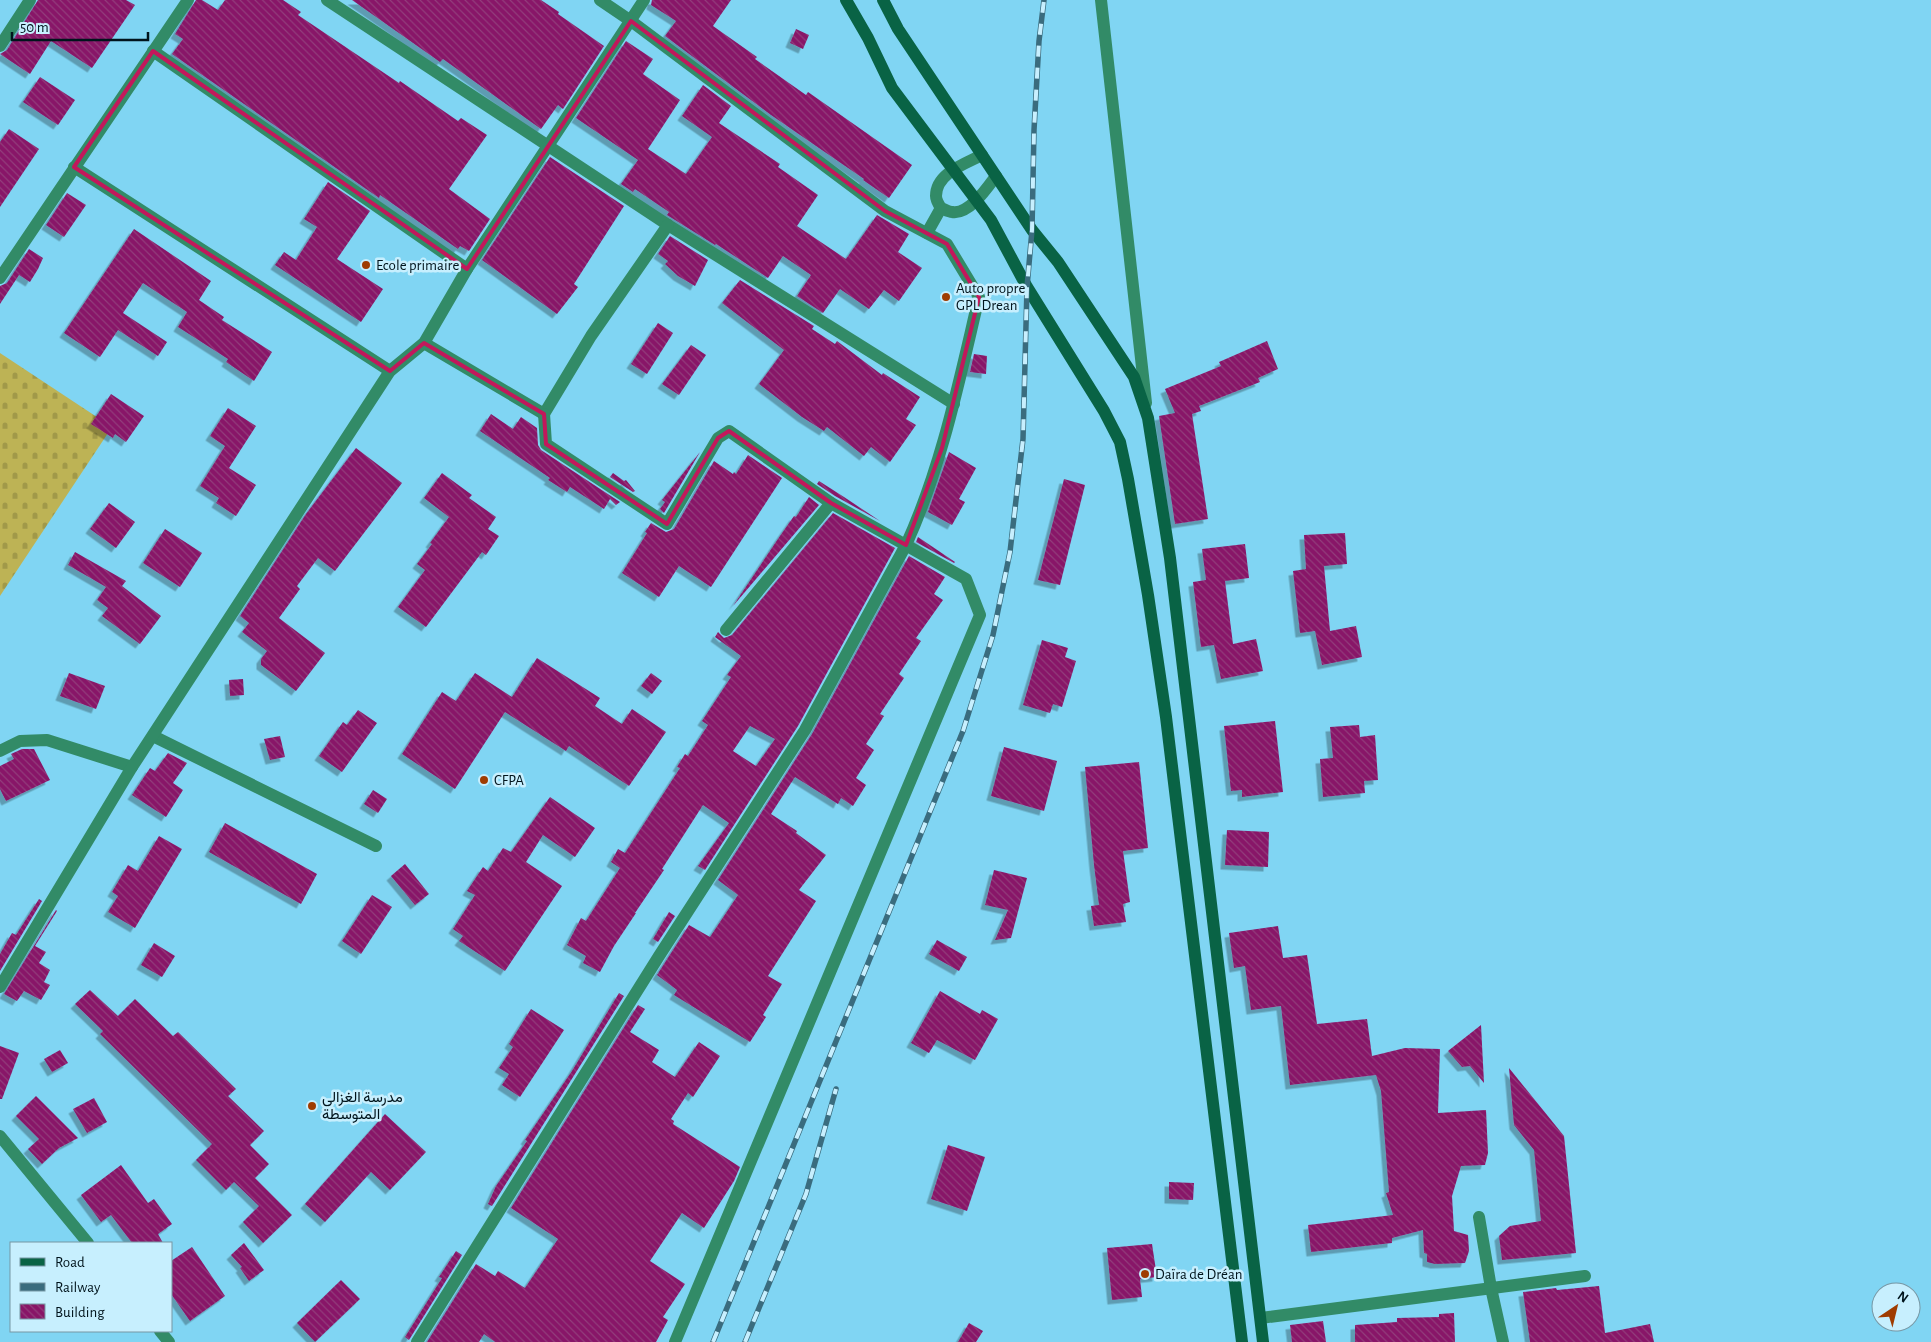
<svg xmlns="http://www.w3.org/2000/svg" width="1931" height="1342" viewBox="0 0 1931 1342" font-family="'Alegreya Sans',Vazirmatn,sans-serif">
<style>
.cemetery{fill:url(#cemetery-stones)}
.building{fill:url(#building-back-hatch);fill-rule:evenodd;filter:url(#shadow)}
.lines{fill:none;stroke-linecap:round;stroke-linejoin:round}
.minor{stroke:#328b67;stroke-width:12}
.secondary{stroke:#096345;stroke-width:12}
.rail-casing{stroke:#3a6c7e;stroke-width:5.5}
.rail{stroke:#c7effe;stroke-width:4;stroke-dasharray:11;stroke-linecap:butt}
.marked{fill:none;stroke:#c2185b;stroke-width:4;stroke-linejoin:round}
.poi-dot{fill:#9f3c01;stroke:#c7effe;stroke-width:2}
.labels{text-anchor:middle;stroke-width:5;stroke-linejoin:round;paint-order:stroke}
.poi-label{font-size:15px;fill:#00141c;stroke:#c7effe;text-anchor:start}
</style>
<defs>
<pattern id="cemetery-stones" width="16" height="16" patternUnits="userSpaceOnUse" patternTransform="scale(1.25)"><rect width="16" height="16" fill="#bdb355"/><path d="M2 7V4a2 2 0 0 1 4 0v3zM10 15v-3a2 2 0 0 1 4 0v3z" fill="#a19949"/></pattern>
<pattern id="building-back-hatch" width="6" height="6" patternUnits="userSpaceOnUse" patternTransform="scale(1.25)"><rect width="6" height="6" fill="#881567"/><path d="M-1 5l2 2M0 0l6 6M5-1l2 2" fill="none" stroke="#923e7c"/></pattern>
<filter id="shadow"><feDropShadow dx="-4.5" dy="4.5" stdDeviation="0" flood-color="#0004"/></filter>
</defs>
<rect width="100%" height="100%" fill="#80d5f3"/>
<!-- cemetery -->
<path class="cemetery" d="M0,353l112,74 -112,169z"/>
<!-- building -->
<g class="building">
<path d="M38,0h88l9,5 -43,63 -41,-27 -21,33 -30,-20 7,-4z"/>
<path d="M196,0h6l16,10 7,-10h58l18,12 -3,3 101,68 1,-2 58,40 3,-3 26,17 -38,54 41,30 -21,32 -9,-5 -2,3 -78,-54 -1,3 -207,-144 11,-15 -8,-5z"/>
<path d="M352,0h189l18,12 -1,2 46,32 -41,63 -5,-4 -17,24 -98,-70 -3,3z"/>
<path d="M652,0h79l-18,26 44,31 -2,2 51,36 2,-3 104,73 -23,33 -26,-18 1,-1 -93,-64 -106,-79 11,-15 -25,-16z"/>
<path d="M796,29l13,6 -6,14 -13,-6z"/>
<path d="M626,41l27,18 -10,15 37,26 -32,49 38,25 26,-37 -30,-21 21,-31 28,21 -12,17 61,41 -2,3 40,28 -21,31 49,33 31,-44 32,19 -11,18 24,16 -23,33 -15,-11 -15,19 -29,-20 -17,24 -26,-17 14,-21 -28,-19 -15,22 -52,-34 -1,1 -48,-30 2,-3 -34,-23 -2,3 -12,-8 17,-24 -62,-42z"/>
<path d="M40,77l35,23 -17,25 -35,-23z"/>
<path d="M9,129l30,20 -39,58v-65z"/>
<path d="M550,157l74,49 -50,78 4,3 -21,27 -75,-54z"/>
<path d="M328,182l42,29 -33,48 46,30 -22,33 -86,-57 9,-13 12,8 21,-33 -13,-8z"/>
<path d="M67,193l19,12 -22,32 -18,-12z"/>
<path d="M134,229l77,52 -12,19 25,17 -2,3 50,32 -18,29 -28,-19 2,-3 -50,-32 9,-15 -44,-29 -20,30 44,29 -9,14 -40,-26 -18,27 -36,-24z"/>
<path d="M670,236l38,24 -13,26 -17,-10 -13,-12 3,-3 -10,-7z"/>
<path d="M29,249l14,9 -5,11 -8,13 -11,-7 -19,29v-18l7,-3z"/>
<path d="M740,280l74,46 -2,3 23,15 2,-3 45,34 1,-2 37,24 -14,22 10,6 -26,37 -19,-15 -7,9 -37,-29 -3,4 -22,-14 -43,-33 25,-34 -62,-47z"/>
<path d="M658,323l15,10 -26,41 -16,-10z"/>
<path d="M1267,341l11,28 -20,9 2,4 -61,24 2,5 -9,3 16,105 -33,5 -16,-108 16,-3 -10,-24 56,-23 -2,-4z"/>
<path d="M691,345l15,10 -27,40 -17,-11z"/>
<path d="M974,354l13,2 -1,18 -16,-2z"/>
<path d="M111,394l33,22 -18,26 -11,-8 -2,4 -22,-14z"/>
<path d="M228,408l28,18 -27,42 27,17 -20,31 -20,-13 3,-5 -19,-12 25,-40 -15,-10z"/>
<path d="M491,414l22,15 8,-12 16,11 1,17 3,5 79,52 -4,3 -6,-6 -6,10 -34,-22 -3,5 -19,-12 2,-2 -70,-47z"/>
<path d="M356,448l46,35 -67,88 -17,-13 -21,28 3,3 -21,29 46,35 -29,38 -35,-26v-6l6,-8 -25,-19 7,-9 -9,-7 66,-102z"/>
<path d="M700,452l-36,61 -4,-4 5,-7 -3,-2z"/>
<path d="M949,452l27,16 -17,31 6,3 -13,23 -24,-13z"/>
<path d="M748,455l34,23 -71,109 -32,-21 -20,31 -37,-24 25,-40 -2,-1 6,-9 15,9 8,-3 40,-68 19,13 1,-2 2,2z"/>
<path d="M442,473l30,22 -3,3 27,19 -8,12 11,7 -13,19 -4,-3 -56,75 -28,-20 27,-37 -8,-6 15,-20 -2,-1 19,-26 -25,-19z"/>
<path d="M613,473l11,8 2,-1 9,11 -2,1 -23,-15z"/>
<path d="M1064,479l21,6 -25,100 -22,-5z"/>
<path d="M819,481l25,16 36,24 -45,-25 -18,-12z"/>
<path d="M809,497l10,8 -86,101 47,-70 14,-20 2,1z"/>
<path d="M109,503l26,19 -19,26 -26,-19z"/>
<path d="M833,513l62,35 -97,178 -93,144 -7,-4 31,-43 -26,-18 -41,64 2,1 -29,43h1l-22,33 -14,26 -17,-9 3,-7 -19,-11 14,-27 5,3 34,-53 -9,-6 7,-13 7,4 55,-85 -3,-1 8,-13 3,2 20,-31 -6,-4 29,-44 -4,-2 14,-19 -26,-19 3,-5 6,6 8,-3zM750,726l25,13 -19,27 -23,-15z"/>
<path d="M165,529l37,24 -22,34 -37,-24z"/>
<path d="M1345,533l2,31 -23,2 6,65 26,-5 6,31 -40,8 -7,-34 -15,2 -7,-62 13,-2 -2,-34z"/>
<path d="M918,537l37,25 -1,1 -38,-21z"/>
<path d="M1245,544l4,34 -24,3 8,63 23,-5 7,32 -42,8 -7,-34 -13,2 -8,-65 13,-2 -4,-31z"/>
<path d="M75,552l51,29 -4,5 39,30 -21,28 -38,-28 6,-8 -11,-8 9,-13 -38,-22z"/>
<path d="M909,556l36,21 -11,17 9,6 -27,38 5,3 -22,33 5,4 -24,36 4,2 -18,28 8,6 -18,28 10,7 -13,21 -12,-8 -3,6 -43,-27 -24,37 26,17 -1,2 30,22 -27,35 17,11 -48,75 14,8 -19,31 3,2 -16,25 -76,-47 3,-5 -20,-15 32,-50 21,12 28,-42 -20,-15 94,-146z"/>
<path d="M1042,640l26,8 -3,9 11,4 -14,46 -9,-3 -3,9 -27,-8z"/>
<path d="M537,658l63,40 -5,8 27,18 10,-15 34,23 -37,54 -60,-40 -3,5 -61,-39 -50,77 -53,-35 40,-62 14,9 19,-28 37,24z"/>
<path d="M69,673l36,13 -9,23 -36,-13z"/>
<path d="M651,673l11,8 -10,13 -11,-8z"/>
<path d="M243,679l1,16 -14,1 -1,-16z"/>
<path d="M358,710l19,13 -35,49 -23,-16 24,-34 4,3z"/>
<path d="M1275,721l8,71 -41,5v-7l-11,1 -7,-65z"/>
<path d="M1359,725l1,12 15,-2 3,45 -14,1 1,12 -42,4 -3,-38 13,-1 -3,-31z"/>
<path d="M280,736l5,21 -15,3 -6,-21z"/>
<path d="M1004,747l53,14 -13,50 -53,-15z"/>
<path d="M22,749h12l16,31 -44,21 -6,-12v-23l14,-7 -3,-5z"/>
<path d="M168,753l19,10 -14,20 10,7 -17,27 -34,-22 18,-27 5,3z"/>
<path d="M1139,762l9,86 -25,3 7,51 -7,2 3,18 -32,4 -3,-20 8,-1 -5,-40 -9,-98z"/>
<path d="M373,790l14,9 -9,14 -14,-9z"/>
<path d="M550,797l45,31 -20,29 -32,-22 -17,27 36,24 -57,85 -46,-30 4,-5 -10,-7 22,-34 -8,-4 16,-24 5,4 15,-23 8,4z"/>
<path d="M225,823l92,51 -16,30 -92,-52z"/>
<path d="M1227,830l42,2 -1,35 -43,-2z"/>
<path d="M159,836l23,13 -47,79 -27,-16 10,-16 -6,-4 16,-27 10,6z"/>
<path d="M405,864l24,30 -14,11 -24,-29z"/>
<path d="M994,870l33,8 -16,60 -16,2 13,-30 -23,-5z"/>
<path d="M372,895l20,12 -31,47 -19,-13z"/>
<path d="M39,899l3,2 -42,70v-17l12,-21 4,2z"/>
<path d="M56,910l1,1 -22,35 11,6 -7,11 11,7 -6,12 6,3 -9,15 -17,-9 -7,10 -13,-7z"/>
<path d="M669,912l6,4 -17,26 -5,-3z"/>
<path d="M1278,926l5,32 24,-3 10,69 50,-5 5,37 33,-8 35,1 -2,64 48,-3 2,43 -3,12 -24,1 -9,30 2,35 14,4 1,16 -4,12 -30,1 -8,-2v-8l-3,-1 -1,-23 -31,8v5l-81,9 -3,-27 85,-10 -7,-22 3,-1 -8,-101 -5,-16 -86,10 -9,-79 -30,4 -6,-44 -11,2 -5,-35z"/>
<path d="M937,940l30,17 -8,14 -30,-17z"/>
<path d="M154,943l21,13 -13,21 -21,-12z"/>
<path d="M90,990l28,26 17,-17 38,37 5,-4 58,57 -8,7 36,35 -14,14 19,19 -14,14 37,37 -29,28 -20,-21 16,-16 -25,-24 -8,8 -30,-30 16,-16 -112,-110 3,-3 -28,-27z"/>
<path d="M940,991l40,23 2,-4 16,9 -23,41 -38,-20 -8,13 -18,-10z"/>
<path d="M619,993l5,3 -132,210 -4,-2 8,-18 31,-45 -2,-1 47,-69z"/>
<path d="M638,1005l7,4 -15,23 29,18 -7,12 23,15 24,-35 21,14 -27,41 -5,-4 -17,26 3,2 -1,3 67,43 -6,14 -30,47 -22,-15 -32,48 35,23 -22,33 5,3 -12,22h-161l-11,-8 -5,8h-52l49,-78 19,12 3,-5 27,17 33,-49 -47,-31z"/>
<path d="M531,1009l33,21 -44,67 -18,-12 7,-11 -10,-6 14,-21 -4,-3z"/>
<path d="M1481,1025l3,58 -14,-17 -8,1 -14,-16z"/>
<path d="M0,1046l19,7 -17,46h-2z"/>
<path d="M60,1050l8,13 -16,9 -8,-13z"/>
<path d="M1509,1068l55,68 12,117 -74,7 -3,-24 11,-10 31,-5 -7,-71 -20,-25z"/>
<path d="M36,1096l42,42 -19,10 -17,16 -14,-15 11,-10 -23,-23z"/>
<path d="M94,1098l13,24 -20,11 -14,-24z"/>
<path d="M385,1114l41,38 -36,38 -19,-18 -46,50 -20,-18z"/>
<path d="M948,1145l37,12 -18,54 -36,-12z"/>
<path d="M121,1165l27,38 6,-4 18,25 -14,10 5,9h-31l-21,-28 -10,7 -20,-27z"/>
<path d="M1169,1182l25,1 -1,17 -24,-1z"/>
<path d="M244,1243l20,27 -15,11 -9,-13 2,-1 -11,-12z"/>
<path d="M1152,1244l5,33 -17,2 2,18 -30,3 -5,-52z"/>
<path d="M192,1247l33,49 -35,25 -19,-27v-33z"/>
<path d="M456,1251l6,4 -53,85 -4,-3 37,-59 -3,-1z"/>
<path d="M341,1280l19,19 -45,43 -18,-19z"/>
<path d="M1599,1286l6,47 45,-9 4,18h-124l-7,-50 33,-4 1,2z"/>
<path d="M1454,1313l1,29h-100v-17l42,-3v-4l42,-1v-3z"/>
<path d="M1323,1321l3,21h-34l-2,-17z"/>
<path d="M969,1323l14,8 -7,11h-18z"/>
</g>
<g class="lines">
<!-- minor -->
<g class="minor">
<path d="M327,0l341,225 286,179"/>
<path d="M1101,0l45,403"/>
<path d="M0,46l30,-46"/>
<path d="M153,51l314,218"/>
<path d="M982,155c-17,9 -46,18 -46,41 0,4 3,9 5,12 3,1 7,4 11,4 17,3 35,-24 44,-36"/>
<path d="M74,167l316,204"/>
<path d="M927,233l14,-25"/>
<path d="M0,278l188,-278"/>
<path d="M424,343l120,71 47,-78 77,-111"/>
<path d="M544,414l2,30 121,80 51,-86 11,-7 102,72 135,76 14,36 -305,727"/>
<path d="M726,630l105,-127"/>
<path d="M153,736l223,110"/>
<path d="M0,751l20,-10 27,-1 85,27"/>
<path d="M0,987l132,-220 258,-396 34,-28 43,-74 177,-269"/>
<path d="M0,1136l88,107"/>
<path d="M1479,1217l12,71 12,54"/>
<path d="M1261,1318l324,-42"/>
<path d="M160,1331l9,11"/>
<path d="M417,1342l242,-386 146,-226 101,-185c36,-79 53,-164 73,-248l-32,-53 -62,-33 -254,-190 -31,-21"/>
</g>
<!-- secondary -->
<g class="secondary">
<path d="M846,0l22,38 24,50 99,132 36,67 77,124 16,31 8,37 20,116 18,122 76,625"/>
<path d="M883,0l15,29 134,201 26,32 76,115 14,41 22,140 93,784"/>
</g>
<defs>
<g id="rail">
<path d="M713,1342l250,-611 30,-96 17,-83 13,-113 4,-152 5,-57 2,-100 5,-89 5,-41"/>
<path d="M745,1342l61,-148 30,-105"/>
</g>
</defs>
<!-- rail casing -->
<use href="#rail" class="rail-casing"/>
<!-- rail -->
<use href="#rail" class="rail"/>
</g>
<!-- marked area -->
<path class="marked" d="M631,21l254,190 62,33 32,53 -37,151 -36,97 -75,-42 -102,-72 -11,7 -51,86 -121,-80 -2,-30 -120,-71 -34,28 -316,-204 79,-116 314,218z"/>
<!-- markers -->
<g class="poi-dot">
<circle cx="366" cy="265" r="5"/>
<circle cx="946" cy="297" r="5"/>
<circle cx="484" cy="780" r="5"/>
<circle cx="312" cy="1106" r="5"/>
<circle cx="1145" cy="1274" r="5"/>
</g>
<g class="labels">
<!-- poi labels -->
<g class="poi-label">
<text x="376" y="270">Ecole primaire</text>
<text x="956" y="293">Auto propre<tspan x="956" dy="17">GPL Drean</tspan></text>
<text x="494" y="785">CFPA</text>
<text x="322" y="1102">مدرسة الغزالي<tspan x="322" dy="17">المتوسطة</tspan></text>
<text x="1155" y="1279">Daïra de Dréan</text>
</g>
</g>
<!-- legend -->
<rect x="10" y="1242" width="162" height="90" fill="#c7effe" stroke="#7797a4"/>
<rect x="20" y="1258" width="25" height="8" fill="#096345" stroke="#7797a4"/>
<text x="55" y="1267" font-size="15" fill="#00141c">Road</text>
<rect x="20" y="1283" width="25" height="8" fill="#3a6c7e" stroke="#7797a4"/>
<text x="55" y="1292" font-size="15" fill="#00141c">Railway</text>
<rect x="20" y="1304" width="25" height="15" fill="url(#building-back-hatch)" stroke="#7797a4"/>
<text x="55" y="1317" font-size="15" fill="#00141c">Building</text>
<!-- north arrow -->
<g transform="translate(1896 1307) rotate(35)"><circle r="24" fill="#c7effe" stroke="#7797a4"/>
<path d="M0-4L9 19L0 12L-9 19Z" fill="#9f3c01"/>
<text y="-8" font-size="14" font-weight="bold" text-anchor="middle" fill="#00141c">N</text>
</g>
<!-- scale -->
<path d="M12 32v8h136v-8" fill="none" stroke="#00141c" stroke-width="2.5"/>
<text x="20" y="32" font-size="15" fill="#00141c" stroke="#c7effe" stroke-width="4" paint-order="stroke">50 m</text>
</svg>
